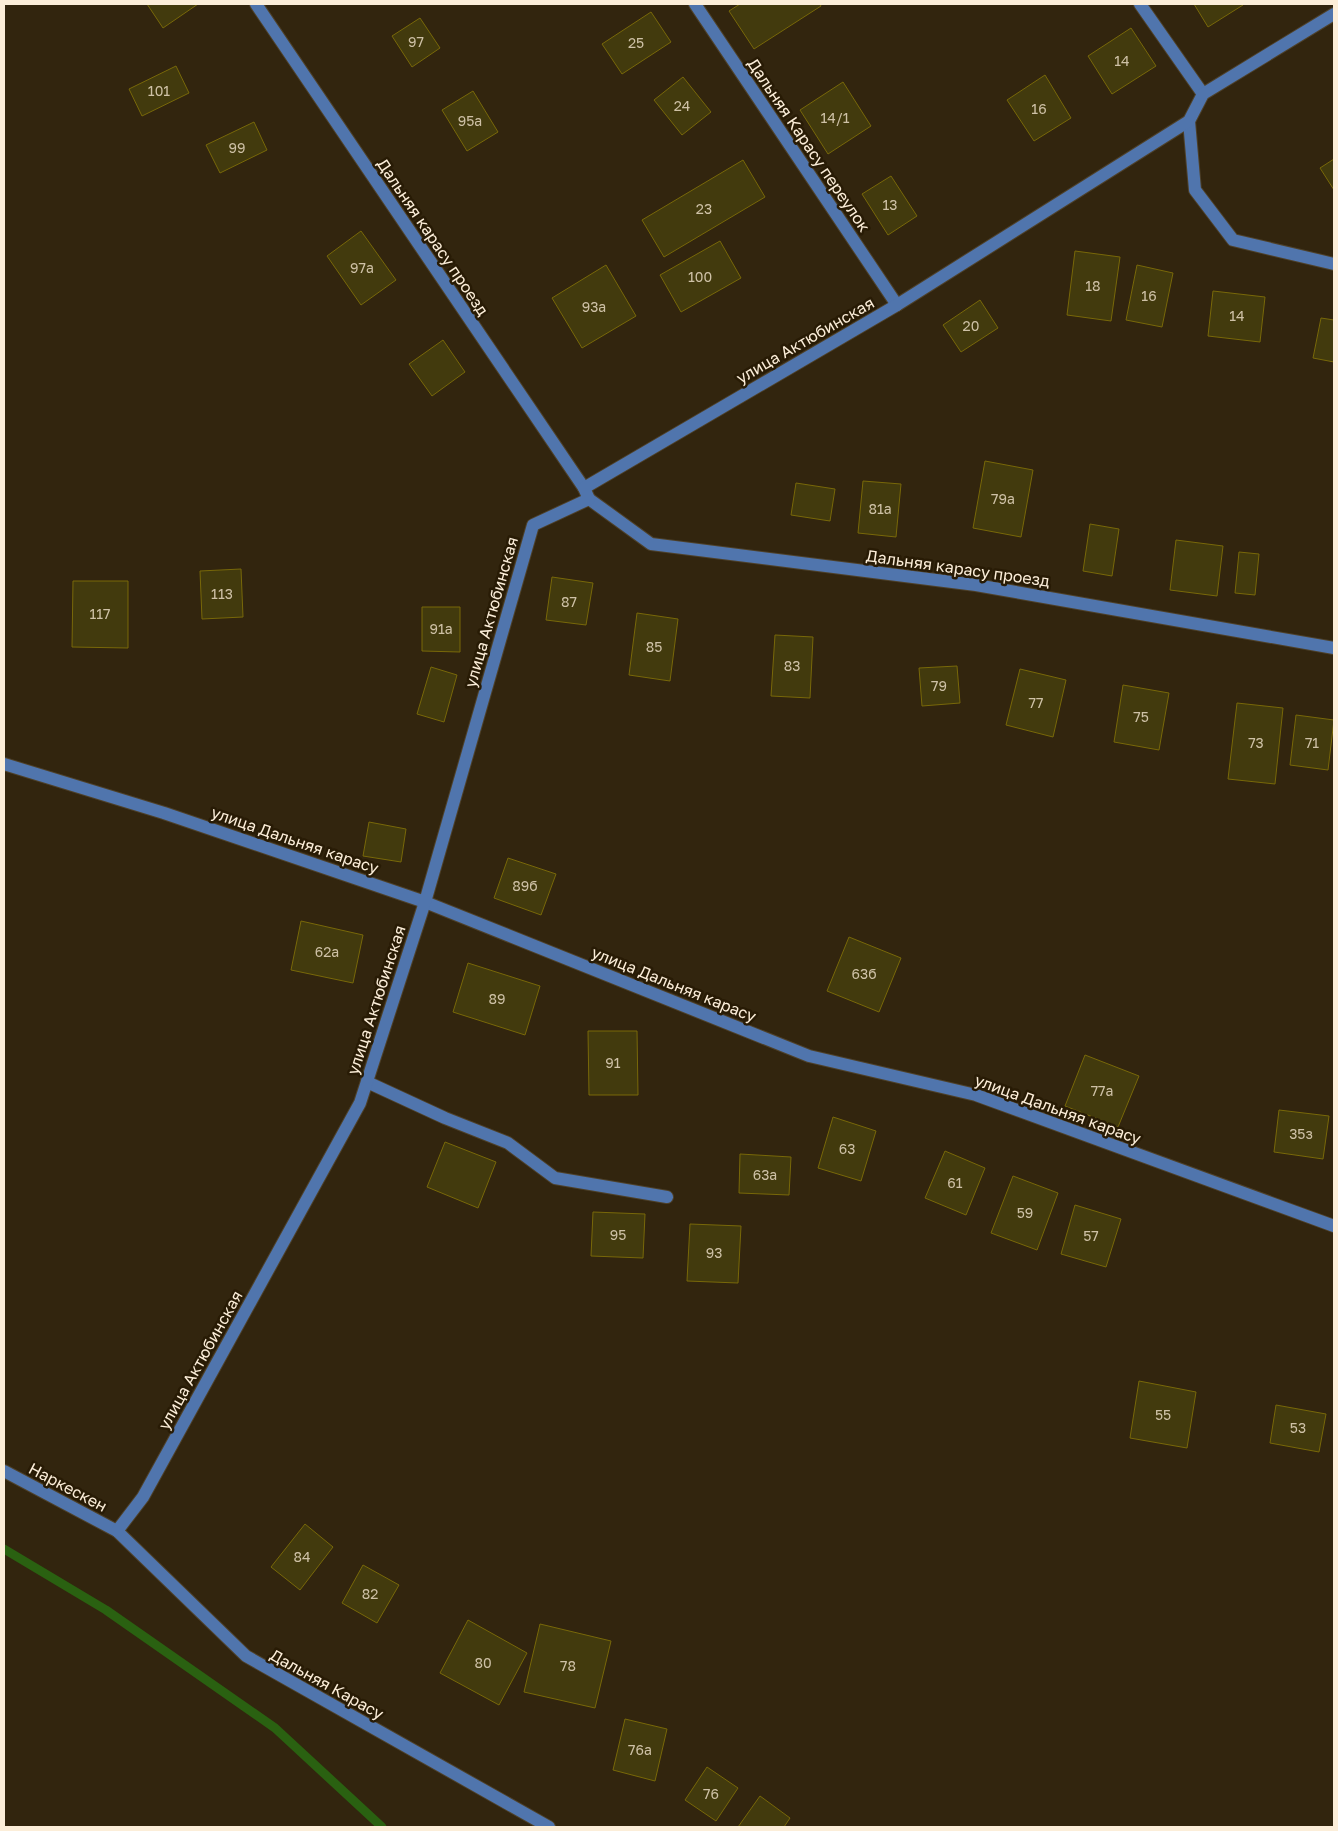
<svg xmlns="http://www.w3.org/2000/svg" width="1338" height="1831" viewBox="0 0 1338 1831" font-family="'Golos Text',sans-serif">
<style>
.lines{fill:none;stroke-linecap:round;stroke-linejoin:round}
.stream{stroke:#2a6111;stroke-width:9}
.building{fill:#423a0d;stroke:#786809}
.minor-casing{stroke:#4e412a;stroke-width:14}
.minor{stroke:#5075ad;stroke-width:12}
.labels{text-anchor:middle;stroke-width:5;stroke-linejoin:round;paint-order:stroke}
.number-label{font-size:14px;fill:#cec1a6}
.street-label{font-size:16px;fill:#fceed9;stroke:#281b05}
</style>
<rect width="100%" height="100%" fill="#32250e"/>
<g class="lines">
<!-- stream -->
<path class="stream" d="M4,1549l102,61 169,118 107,99"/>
</g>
<!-- building -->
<g class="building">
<path d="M147,4h51l-35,24z"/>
<path d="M740,4h80l1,2 -67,43 -25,-38z"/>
<path d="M1194,4h49v1l-35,22z"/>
<path d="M651,12l20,30 -49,32 -20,-30z"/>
<path d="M420,18l20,30 -28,19 -20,-31z"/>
<path d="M1131,28l25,38 -44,28 -24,-38z"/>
<path d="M176,66l13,27 -47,23 -13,-27z"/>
<path d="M1045,75l26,43 -37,23 -27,-41z"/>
<path d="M683,77l28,35 -29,23 -28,-35z"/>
<path d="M843,82l28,44 -43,28 -28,-44z"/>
<path d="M473,91l25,41 -31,19 -25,-41z"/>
<path d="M254,122l13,28 -47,23 -14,-28z"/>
<path d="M1334,159v31l-14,-22z"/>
<path d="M743,160l22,37 -101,60 -22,-37z"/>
<path d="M891,176l26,40 -29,19 -26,-41z"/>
<path d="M361,231l35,49 -35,25 -34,-49z"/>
<path d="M720,241l21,37 -60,34 -21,-37z"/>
<path d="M1075,251l45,6 -9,64 -44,-6z"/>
<path d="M606,265l30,51 -54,32 -30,-50z"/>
<path d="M1137,265l36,8 -11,54 -36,-7z"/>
<path d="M1213,291l52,6 -5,45 -52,-6z"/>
<path d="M980,300l18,28 -37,24 -18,-27z"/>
<path d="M1321,318l13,2v42l-21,-4z"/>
<path d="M443,340l22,32 -33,24 -23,-32z"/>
<path d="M985,461l48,9 -12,67 -48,-9z"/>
<path d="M863,481l38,3 -5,53 -38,-4z"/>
<path d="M796,483l39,6 -5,32 -39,-6z"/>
<path d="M1090,524l29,5 -7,47 -29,-5z"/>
<path d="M1176,540l47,6 -6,50 -47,-6z"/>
<path d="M1239,552l20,2 -4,41 -20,-2z"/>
<path d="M241,569l2,48 -41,2 -2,-48z"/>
<path d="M552,577l41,6 -7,42 -40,-5z"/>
<path d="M73,581h55v67l-56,-1z"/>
<path d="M422,607h38v45l-38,-1z"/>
<path d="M637,613l41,6 -8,62 -41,-6z"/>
<path d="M775,635l38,2 -3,61 -39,-2z"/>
<path d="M957,666l3,37 -38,3 -3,-38z"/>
<path d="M431,667l26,8 -13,47 -27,-8z"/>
<path d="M1020,669l46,11 -13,57 -47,-12z"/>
<path d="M1123,685l46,8 -10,57 -45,-8z"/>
<path d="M1237,703l46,5 -8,76 -47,-5z"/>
<path d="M1296,715l38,5 -6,50 -38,-5z"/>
<path d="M369,822l37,7 -5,33 -38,-6z"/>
<path d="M508,858l48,16 -15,41 -47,-17z"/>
<path d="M301,921l62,14 -10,48 -62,-13z"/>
<path d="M849,937l52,21 -22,54 -52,-21z"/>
<path d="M468,963l72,23 -15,49 -72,-23z"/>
<path d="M588,1031h49l1,64h-49z"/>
<path d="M1085,1055l54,21 -21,51 -53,-21z"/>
<path d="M1279,1110l50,6 -6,43 -49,-7z"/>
<path d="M833,1117l43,14 -15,50 -43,-13z"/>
<path d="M445,1142l51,20 -18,46 -51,-21z"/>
<path d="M945,1151l40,17 -19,47 -41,-17z"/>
<path d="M740,1154l51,3 -2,38 -50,-2z"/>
<path d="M1013,1176l45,17 -21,57 -46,-17z"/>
<path d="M1075,1205l46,14 -15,48 -45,-13z"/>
<path d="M593,1212l52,2 -2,44 -52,-2z"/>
<path d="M690,1224l51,2 -3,57 -51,-2z"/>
<path d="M1139,1381l57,11 -9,56 -57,-10z"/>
<path d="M1276,1405l50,9 -7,38 -49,-9z"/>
<path d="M305,1524l28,23 -33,43 -29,-23z"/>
<path d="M363,1565l36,20 -22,38 -35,-20z"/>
<path d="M468,1620l59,33 -28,52 -59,-32z"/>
<path d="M540,1624l71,17 -16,67 -71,-16z"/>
<path d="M625,1719l42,10 -12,52 -42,-11z"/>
<path d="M707,1767l31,21 -22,33 -31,-21z"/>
<path d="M760,1796l30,22 -6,9h-46z"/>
</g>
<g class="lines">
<defs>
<g id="minor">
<path d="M256,4l328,484"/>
<path d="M695,4l202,301"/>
<path d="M1140,4l63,90"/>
<path d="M1189,121l6,69 38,50 101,24"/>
<path d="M589,499l62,45 325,41 358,63"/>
<path d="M4,764l160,49 261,89 384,154 167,39 358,131"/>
<path d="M367,1082l78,36 63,25 47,35 112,19"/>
<path d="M4,1471l113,60 129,125 303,171"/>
<path d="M117,1531l26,-34 217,-394 65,-201 108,-377 56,-26 -5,-11 313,-183 292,-184 14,-27 131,-80"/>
</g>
</defs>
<!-- minor casing -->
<use href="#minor" class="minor-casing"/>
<!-- minor -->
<use href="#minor" class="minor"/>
</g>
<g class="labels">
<!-- number labels -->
<g class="number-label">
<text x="416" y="47">97</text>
<text x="636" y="48">25</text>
<text x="1122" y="66">14</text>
<text x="159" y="96">101</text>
<text x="682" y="111">24</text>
<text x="1039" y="114">16</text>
<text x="835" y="123">14/1</text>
<text x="470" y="126">95а</text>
<text x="237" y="153">99</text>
<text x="890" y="210">13</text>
<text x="704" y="214">23</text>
<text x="362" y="273">97а</text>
<text x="700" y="282">100</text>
<text x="1093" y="291">18</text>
<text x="1149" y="301">16</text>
<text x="594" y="312">93а</text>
<text x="1237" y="321">14</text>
<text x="971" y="331">20</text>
<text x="1003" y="504">79а</text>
<text x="880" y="514">81а</text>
<text x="222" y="599">113</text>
<text x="569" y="607">87</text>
<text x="100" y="619">117</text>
<text x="441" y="634">91а</text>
<text x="654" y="652">85</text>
<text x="792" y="671">83</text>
<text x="939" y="691">79</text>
<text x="1036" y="708">77</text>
<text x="1141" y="722">75</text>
<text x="1256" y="748">73</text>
<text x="1312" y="748">71</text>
<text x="525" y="891">89б</text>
<text x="327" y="957">62а</text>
<text x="864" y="979">63б</text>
<text x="497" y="1004">89</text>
<text x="613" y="1068">91</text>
<text x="1102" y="1096">77а</text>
<text x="1301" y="1139">35з</text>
<text x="847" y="1154">63</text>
<text x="765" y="1180">63а</text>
<text x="955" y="1188">61</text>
<text x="1025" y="1218">59</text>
<text x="618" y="1240">95</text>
<text x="1091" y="1241">57</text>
<text x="714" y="1258">93</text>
<text x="1163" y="1420">55</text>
<text x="1298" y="1433">53</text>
<text x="302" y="1562">84</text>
<text x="370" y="1599">82</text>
<text x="483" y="1668">80</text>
<text x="568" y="1671">78</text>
<text x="640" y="1755">76а</text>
<text x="711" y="1799">76</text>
</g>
<!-- street labels -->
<g class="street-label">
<text transform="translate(809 145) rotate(56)" y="6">Дальняя Карасу переулок</text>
<text transform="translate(433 237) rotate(56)" y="6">Дальняя карасу проезд</text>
<text transform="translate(805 340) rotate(-30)" y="6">улица Актюбинская</text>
<text transform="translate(958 568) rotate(8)" y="6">Дальняя карасу проезд</text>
<text transform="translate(491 612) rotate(-74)" y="6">улица Актюбинская</text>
<text transform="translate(295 840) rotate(19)" y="6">улица Дальняя карасу</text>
<text transform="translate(674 984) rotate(22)" y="6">улица Дальняя карасу</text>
<text transform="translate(376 1000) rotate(-72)" y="6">улица Актюбинская</text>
<text transform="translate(1058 1109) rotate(20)" y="6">улица Дальняя карасу</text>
<text transform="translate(200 1360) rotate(-61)" y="6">улица Актюбинская</text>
<text transform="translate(68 1487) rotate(28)" y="6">Наркескен</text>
<text transform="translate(327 1684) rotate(29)" y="6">Дальняя Карасу</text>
</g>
</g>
<!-- border -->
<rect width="1338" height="1831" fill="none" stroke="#fceed9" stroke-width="10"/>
</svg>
